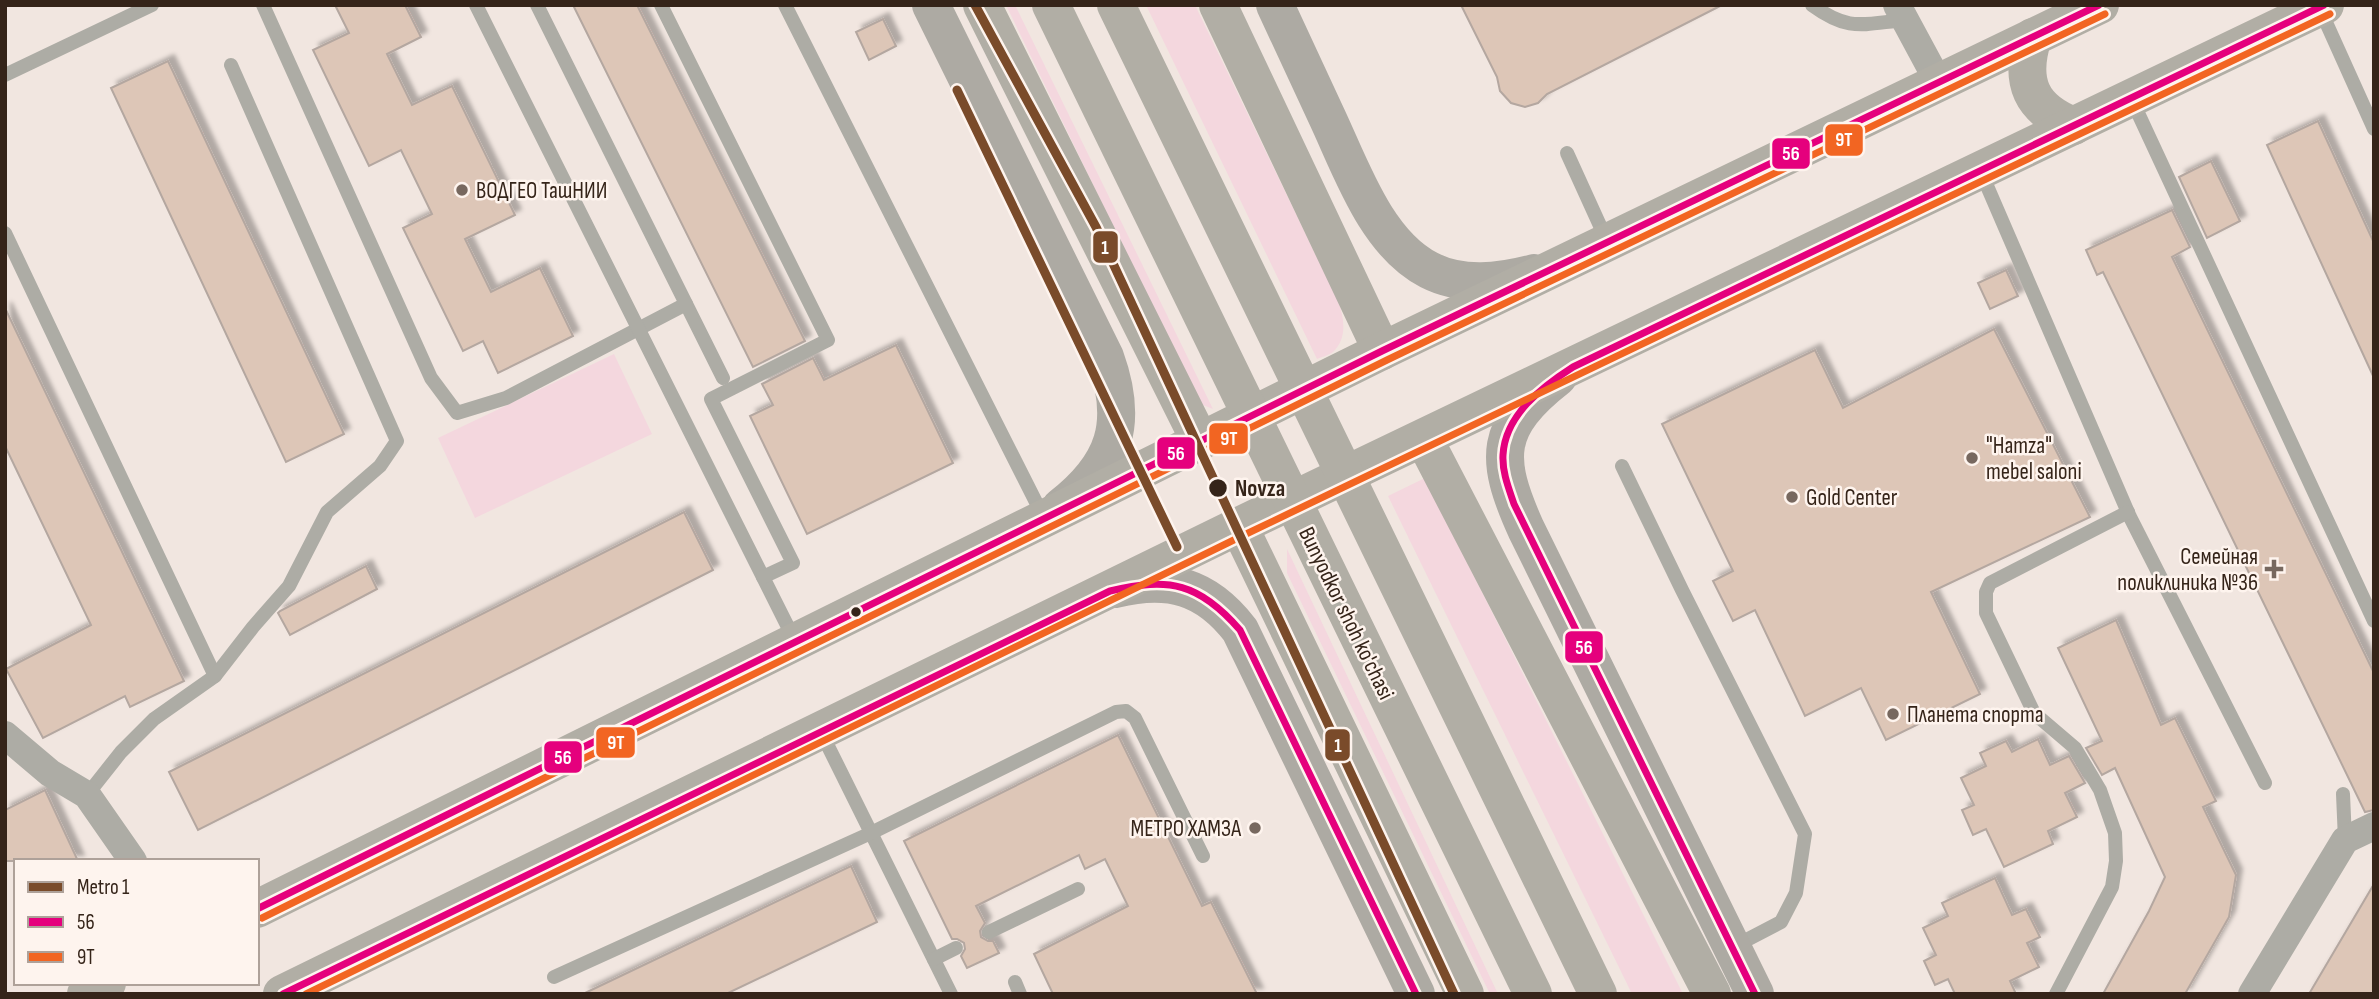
<svg xmlns="http://www.w3.org/2000/svg" width="2379" height="999" viewBox="0 0 2379 999" font-family="'Sofia Sans Condensed',sans-serif">
<style>
.green{fill:#f4d7de}
.building{fill:#ddc6b7;stroke:#b4a7a0;stroke-width:2;filter:url(#shadow)}
.lines{fill:none;stroke-linecap:round;stroke-linejoin:round}
.lane{stroke:#adaca5;stroke-width:14}
.street{stroke:#adaca5;stroke-width:28}
.secondary{stroke:#adaaa3;stroke-width:38}
.primary{stroke:#b1aea5;stroke-width:38}
.primary-bridge{stroke:#b1aea5;stroke-width:38}
.bus-1-casing{stroke:#fef4ee;stroke-width:12}
.bus-2-casing{stroke:#fef4ee;stroke-width:12}
.bus-1{stroke:#e5007d;stroke-width:7}
.bus-2{stroke:#f26522;stroke-width:7}
.metro-1-casing{stroke:#fef4ee;stroke-width:14}
.metro-1{stroke:#7a4b2a;stroke-width:9}
.poi-dot{fill:#77685f;stroke:#fef4ee;stroke-width:2.5}
.stop-dot{fill:#352419;stroke:#fef4ee;stroke-width:2.5}
.labels{text-anchor:middle;stroke-width:5;stroke-linejoin:round;paint-order:stroke}
.poi-label{font-size:23px;fill:#352419;stroke:#fef4ee;text-anchor:start}
.stop-label{font-size:23px;font-weight:bold;fill:#352419;stroke:#fef4ee;text-anchor:start}
.street-label{font-size:23px;fill:#352419;stroke:#fef4ee}
.line-badge{stroke:#fef4ee;stroke-width:2.5}
.badge-label{font-size:19px;text-anchor:middle;font-weight:bold;fill:#fff}
</style>
<defs>
<filter id="shadow"><feDropShadow dx="6" dy="-6" stdDeviation="2" flood-color="#0004"/></filter>
</defs>
<rect width="100%" height="100%" fill="#f1e6e0"/>
<!-- green -->
<g class="green">
<path d="M1006,5h9l198,404 -10,-4 -7,-8z"/>
<path d="M1146,5h49l143,296c6,16 10,37 -5,51 -3,3 -12,5 -16,7z"/>
<path d="M614,354l38,80 -177,84 -37,-80z"/>
<path d="M1425,478l258,516h-51l-244,-498z"/>
<path d="M1287,549l211,445h-8l-203,-421z"/>
</g>
<!-- building -->
<g class="building">
<path d="M335,5h70l16,32 -34,17 25,51 40,-19 63,129 -50,24 26,53 49,-24 33,68 -75,37 -15,-32 -20,10 -60,-123 29,-14 -31,-64 -32,16 -56,-116 36,-17z"/>
<path d="M573,5h64l168,336 -52,26z"/>
<path d="M1461,5h261l-175,89 -9,9 -13,4 -14,-4 -11,-12 -3,-14z"/>
<path d="M883,19l13,27 -27,14 -13,-28z"/>
<path d="M168,61l176,373 -58,28 -175,-374z"/>
<path d="M2318,121l56,122v135l-107,-233z"/>
<path d="M2211,161l29,60 -33,17 -28,-61z"/>
<path d="M2172,210l18,37 -18,10 202,416v137l-9,2 -262,-540 -6,3 -11,-25z"/>
<path d="M2006,270l12,26 -28,13 -12,-26z"/>
<path d="M5,308l179,373 -54,26 -5,-11 -82,42 -37,-69 85,-44 -86,-179z"/>
<path d="M1994,329l96,188 -159,75 49,102 -94,46 -25,-52 -56,28 -50,-106 -22,11 -20,-40 20,-10 -71,-147 153,-74 28,58z"/>
<path d="M896,345l57,118 -146,71 -57,-118 23,-11 -11,-21 51,-26 11,22z"/>
<path d="M684,512l29,58 -515,260 -29,-58z"/>
<path d="M366,566l11,23 -87,46 -12,-22 2,-2z"/>
<path d="M2116,620l45,105 14,-7 41,83 -13,6 33,68 -7,42 -44,77h-82l46,-83 16,-34 -50,-109 -13,7 -16,-27 16,-7 -44,-93z"/>
<path d="M1118,735l84,171 9,-4 46,92h-204l-19,-40 94,-48 -23,-47 -20,10 -6,-14 -103,51 9,17 -5,8 1,6 7,4h5l6,12 -32,15 -6,-12 4,-7 -1,-6 -7,-4h-5l-48,-98z"/>
<path d="M2038,739l12,26 19,-9 16,27 -20,10 12,24 -29,14 5,13 -49,23 -18,-38 -13,6 -11,-25 12,-5 -13,-27 25,-12 -6,-13 26,-12 6,11z"/>
<path d="M45,790l33,71h-73v-51z"/>
<path d="M851,866l26,56 -151,72h-143z"/>
<path d="M1995,878l17,37 14,-6 14,28 -13,6 12,24 -29,14 6,13h-61l-7,-15 -13,6 -11,-24 12,-6 -13,-27 25,-12 -6,-13z"/>
<path d="M2374,884v110h-65z"/>
</g>
<g class="lines">
<!-- lane -->
<g class="lane">
<path d="M263,5l168,373 26,35 49,-15 180,-94"/>
<path d="M476,5l319,636"/>
<path d="M537,5l186,373"/>
<path d="M661,5l167,335 -117,59 82,164 -30,14"/>
<path d="M785,5l259,513"/>
<path d="M1812,5c37,27 50,19 93,15"/>
<path d="M2320,9l54,120"/>
<path d="M5,75l147,-70"/>
<path d="M2131,98l243,523"/>
<path d="M1567,153l40,88"/>
<path d="M1981,172l149,345 135,266"/>
<path d="M5,233l210,443 -61,43 -33,33 -34,43"/>
<path d="M1622,466l60,124 123,244 -9,59 -15,29 -46,24"/>
<path d="M215,676l38,-49 36,-41 38,-74 53,-46 17,-25 -166,-376"/>
<path d="M821,732l130,262"/>
<path d="M2343,794l2,46"/>
<path d="M989,932l89,-43"/>
<path d="M934,959l22,-11"/>
<path d="M554,977l317,-144 245,-121 10,-1 9,7 68,138"/>
<path d="M1015,982l5,12"/>
<path d="M2056,994l56,-107 4,-26 -1,-28 -15,-43 -25,-42 -41,-35 -48,-100v-21l4,-9 138,-71"/>
</g>
<!-- street -->
<g class="street">
<path d="M1897,5l42,78"/>
<path d="M5,735l45,38 37,22 46,66"/>
<path d="M2252,994l93,-154 29,-14"/>
</g>
<!-- secondary -->
<g class="secondary">
<path d="M931,5l174,352c24,66 10,108 -44,150"/>
<path d="M1275,5c18,38 35,75 52,112 24,51 49,126 102,153 33,17 71,12 105,3"/>
<path d="M1558,377c-64,50 -64,81 -32,152l229,465"/>
<path d="M1115,589c54,-13 91,-3 125,41l176,364"/>
</g>
<!-- primary -->
<g class="primary">
<path d="M982,5l218,436"/>
<path d="M1218,5l164,346"/>
<path d="M2033,37c-14,44 -3,72 41,89"/>
<path d="M1424,439l288,555"/>
<path d="M1239,526l226,468"/>
<path d="M257,909l1125,-558 718,-346"/>
<path d="M86,994l21,-11"/>
<path d="M282,994l957,-468 1086,-521"/>
</g>
<!-- primary-bridge -->
<g class="primary-bridge">
<path d="M1051,5l482,989"/>
<path d="M1116,5l482,989"/>
</g>
<defs>
<g id="bus-1">
<path d="M257,909l1125,-558 717,-346"/>
<path d="M283,994l827,-403c60,-14 89,-8 130,39l176,364"/>
<path d="M1755,994l-241,-490c-5,-15 -12,-32 -11,-49 2,-40 39,-68 70,-88l751,-362"/>
</g>
<g id="bus-2">
<path d="M262,918l1125,-558 718,-346"/>
<path d="M306,994l938,-459 1086,-521"/>
</g>
</defs>
<!-- bus-1 casing -->
<use href="#bus-1" class="bus-1-casing"/>
<!-- bus-2 casing -->
<use href="#bus-2" class="bus-2-casing"/>
<!-- bus-1 -->
<use href="#bus-1" class="bus-1"/>
<!-- bus-2 -->
<use href="#bus-2" class="bus-2"/>
<defs>
<g id="metro-1">
<path d="M975,5l121,222 358,767"/>
<path d="M957,90l220,457"/>
</g>
</defs>
<!-- metro-1 casing -->
<use href="#metro-1" class="metro-1-casing"/>
<!-- metro-1 -->
<use href="#metro-1" class="metro-1"/>
</g>
<!-- markers -->
<g class="poi-dot">
<circle cx="462" cy="190" r="7"/>
<circle cx="1972" cy="458" r="7"/>
<circle cx="1792" cy="497" r="7"/>
<path d="M2270.5 558.5h7v7h7v7h-7v7h-7v-7h-7v-7h7z"/>
<circle cx="1893" cy="714" r="7"/>
<circle cx="1255" cy="828" r="7"/>
</g>
<g class="stop-dot">
<circle cx="1218" cy="488" r="10"/>
<circle cx="856" cy="612" r="6"/>
</g>
<g class="labels">
<!-- poi labels -->
<g class="poi-label">
<text x="476" y="198">ВОДГЕО ТашНИИ</text>
<text x="1986" y="453">"Hamza"<tspan x="1986" dy="26">mebel saloni</tspan></text>
<text x="1806" y="505">Gold Center</text>
<text x="2258" y="564" text-anchor="end">Семейная<tspan x="2258" dy="26">поликлиника №36</tspan></text>
<text x="1907" y="722">Планета спорта</text>
<text x="1241" y="836" text-anchor="end">МЕТРО ХАМЗА</text>
</g>
<!-- stop labels -->
<g class="stop-label">
<text x="1235" y="496">Novza</text>
</g>
<!-- street labels -->
<g class="street-label">
<text transform="translate(1347 613) rotate(64)" y="8">Bunyodkor shoh ko'chasi</text>
</g>
</g>
<g class="line-badge">
<rect x="1824" y="123" width="40" height="34" rx="7" fill="#f26522"/>
<rect x="1771" y="137" width="40" height="33" rx="7" fill="#e5007d"/>
<rect x="1092" y="230" width="27" height="34" rx="7" fill="#7a4b2a"/>
<rect x="1208" y="422" width="41" height="33" rx="7" fill="#f26522"/>
<rect x="1156" y="436" width="40" height="34" rx="7" fill="#e5007d"/>
<rect x="1564" y="630" width="40" height="34" rx="7" fill="#e5007d"/>
<rect x="595" y="726" width="41" height="33" rx="7" fill="#f26522"/>
<rect x="1324" y="728" width="27" height="34" rx="7" fill="#7a4b2a"/>
<rect x="543" y="740" width="40" height="34" rx="7" fill="#e5007d"/>
</g>
<g class="badge-label">
<text x="1844" y="146">9Т</text>
<text x="1791" y="160">56</text>
<text x="1105" y="254">1</text>
<text x="1229" y="445">9Т</text>
<text x="1176" y="460">56</text>
<text x="1584" y="654">56</text>
<text x="616" y="749">9Т</text>
<text x="1338" y="752">1</text>
<text x="563" y="764">56</text>
</g>
<!-- border -->
<rect width="2379" height="999" fill="none" stroke="#352419" stroke-width="14"/>
<!-- legend -->
<rect x="14" y="859" width="245" height="126" fill="#fef4ee" stroke="#aea199" stroke-width="2"/>
<rect x="28" y="882" width="35" height="10" fill="#7a4b2a" stroke="#aea199" stroke-width="2"/>
<text x="77" y="894" font-size="21" fill="#352419">Metro 1</text>
<rect x="28" y="917" width="35" height="10" fill="#e5007d" stroke="#aea199" stroke-width="2"/>
<text x="77" y="929" font-size="21" fill="#352419">56</text>
<rect x="28" y="952" width="35" height="10" fill="#f26522" stroke="#aea199" stroke-width="2"/>
<text x="77" y="964" font-size="21" fill="#352419">9Т</text>
</svg>
